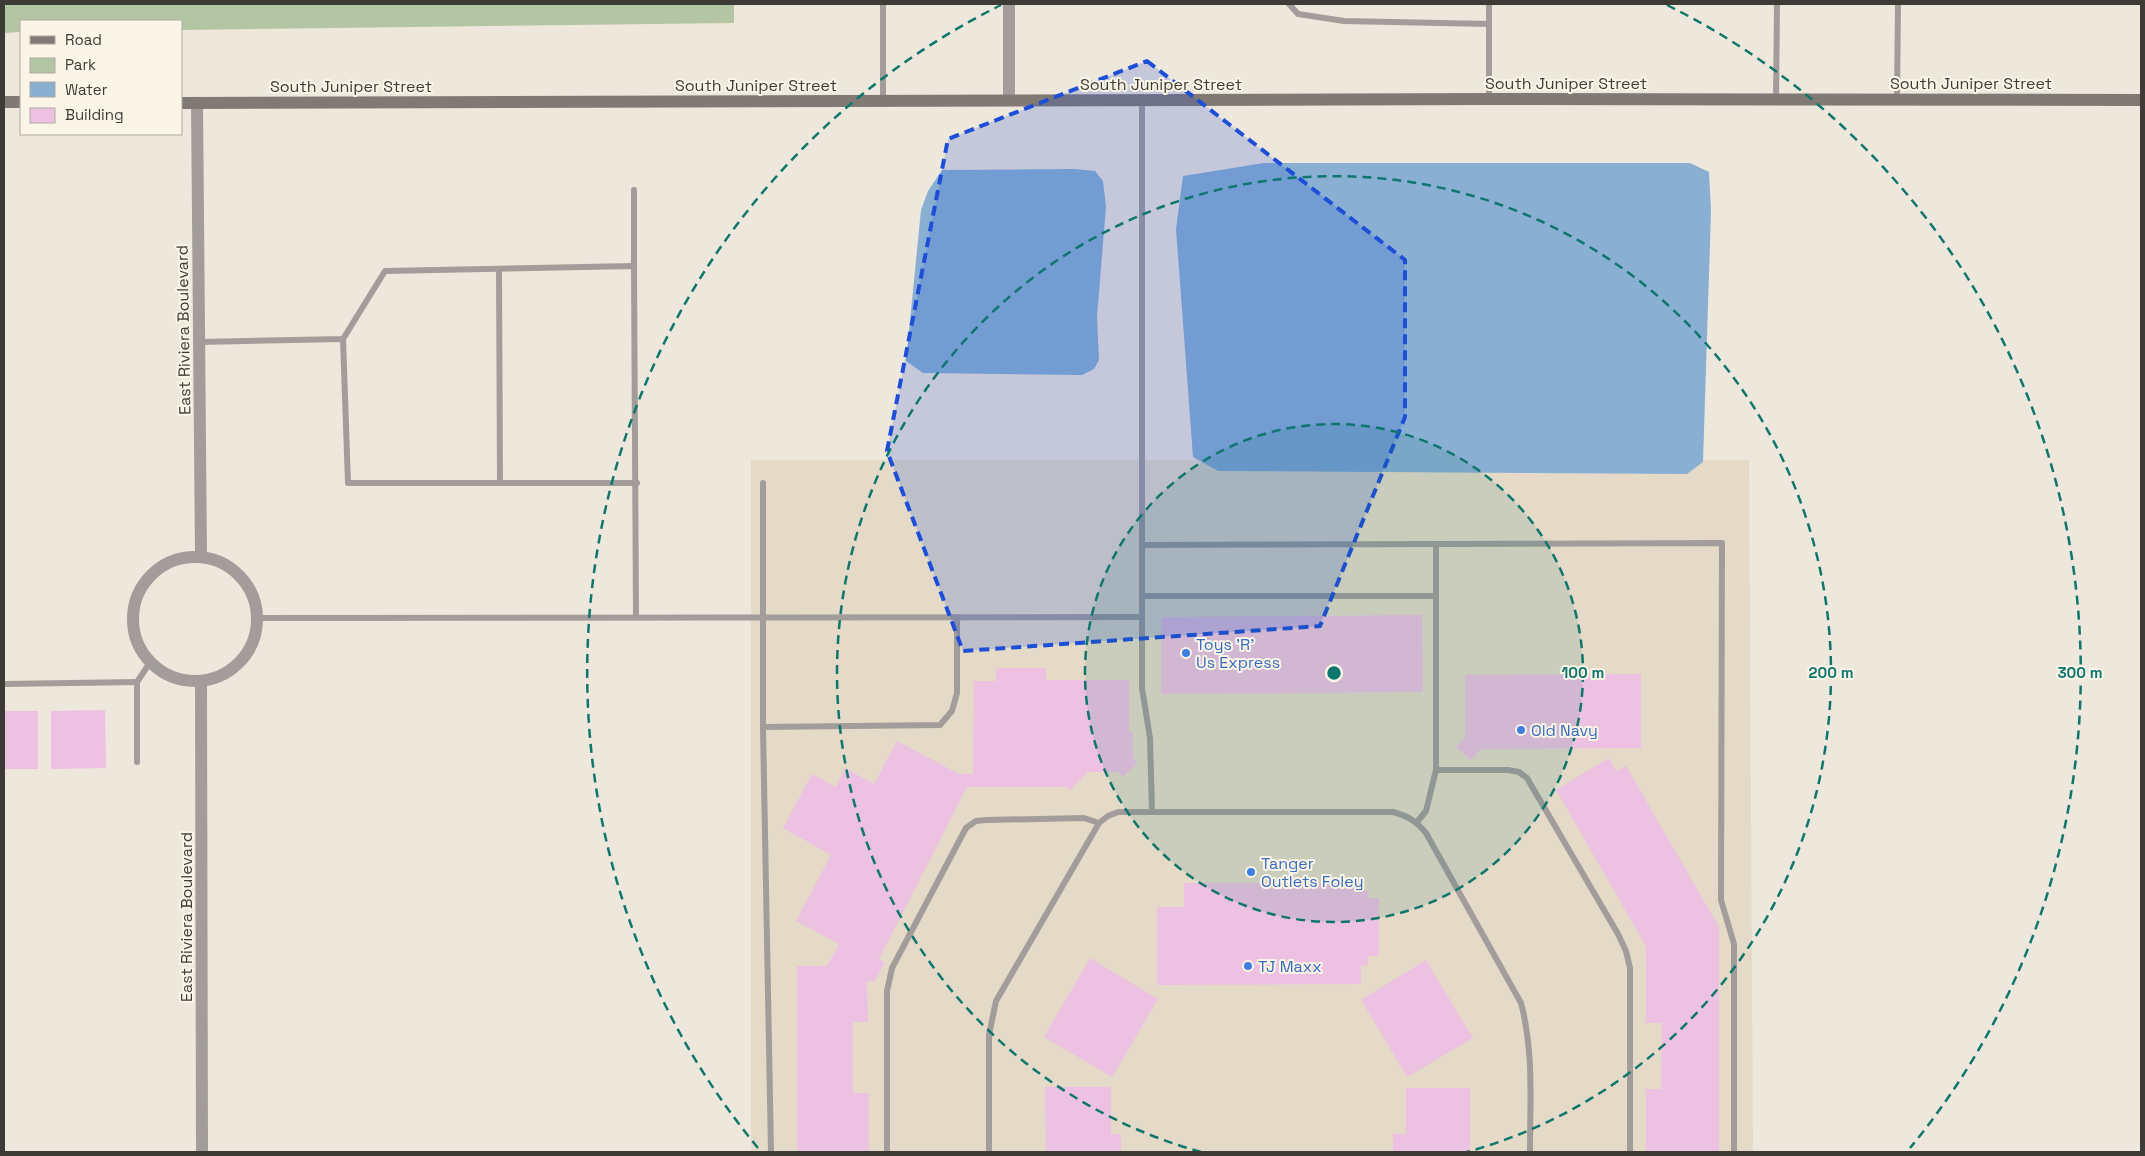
<svg xmlns="http://www.w3.org/2000/svg" width="2145" height="1156" viewBox="0 0 2145 1156" font-family="'Space Grotesk',sans-serif">
<style>
.built{fill:#e4dac7}
.green{fill:#b4c5a3}
.water{fill:#89afd3}
.building{fill:#edc1e2}
.lines{fill:none;stroke-linecap:round;stroke-linejoin:round}
.lane{stroke:#a29d9a;stroke-width:6}
.street{stroke:#a29d9a;stroke-width:12}
.secondary{stroke:#817974;stroke-width:12}
.marked{fill:#1d4ed8;fill-opacity:0.2;stroke:#1d4ed8;stroke-width:4;stroke-dasharray:10 6;stroke-linejoin:round}
.ring{fill:none;stroke:#0f766e;stroke-width:2.5;stroke-dasharray:9 6}
.shop-dot{fill:#3f7fe0;stroke:#fbf5e8;stroke-width:2}
.labels{text-anchor:middle;stroke-width:4;stroke-linejoin:round;paint-order:stroke}
.street-label{font-size:16px;fill:#3e3b36;stroke:#fbf5e8}
.shop-label{font-size:16px;fill:#366cbe;stroke:#fbf5e8;text-anchor:start}
.centre{fill:#0f766e;stroke:#fbf5e8;stroke-width:2.5}
.ring-label{font-size:15px;text-anchor:middle;font-weight:bold;fill:#0f766e;stroke:#fbf5e8;stroke-width:4;stroke-linejoin:round;paint-order:stroke}
</style>
<rect width="100%" height="100%" fill="#eee7db"/>
<!-- built -->
<path class="built" d="M751,460h998l4,692h-1002z"/>
<!-- green -->
<path class="green" d="M4,4h730v19l-553,7v-9h-160v11l-17,1z"/>
<!-- water -->
<g class="water">
<path d="M1264,163h426l19,9 2,39 -8,251 -16,12 -469,-3 -25,-14 -17,-228 7,-53z"/>
<path d="M1075,169l20,2 8,10 3,26 -9,110 2,43 -5,9 -12,6 -159,-2 -17,-12 15,-151 7,-19 14,-21z"/>
</g>
<!-- building -->
<g class="building">
<path d="M1422,615l1,77 -262,2v-77z"/>
<path d="M996,668h50v12h83v52h4v26l5,5 -15,14 -5,-5h-30l-18,18 -3,-3h-100l-88,172 6,3 -10,19h-8l1,41h-15v71h16v59h-72v-186h30l12,-22 -43,-23 35,-66 -48,-27 29,-54 24,13 9,-19 29,16 23,-43 62,33h14l1,-93h22z"/>
<path d="M1641,674v74l-160,1 -10,11 -15,-13 9,-10v-62z"/>
<path d="M105,710l1,58 -55,1v-58z"/>
<rect x="4" y="711" width="34" height="58"/>
<path d="M1609,758l7,13 10,-5 93,161v225h-73v-63h15l1,-66h-16v-77l-90,-156z"/>
<path d="M1184,883h178v8h6v7h11v58h-11v9h-7v19l-204,1v-78h27z"/>
<path d="M1090,958l68,41 -46,78 -68,-40z"/>
<path d="M1426,960l47,78 -66,39 -46,-77z"/>
<path d="M1045,1087h66v47h10v18h-75z"/>
<path d="M1406,1088h64v64h-77v-18h13z"/>
</g>
<g class="lines">
<!-- lane -->
<g class="lane">
<path d="M1289,4l9,10 46,7 145,3"/>
<path d="M1489,99v-95"/>
<path d="M1776,99l1,-95"/>
<path d="M1897,99l1,-95"/>
<path d="M1142,100v588l8,50 2,74"/>
<path d="M883,101v-97"/>
<path d="M634,190v76"/>
<path d="M499,269l1,213"/>
<path d="M343,339l5,144h289"/>
<path d="M200,342l143,-3 42,-68 249,-5 2,351"/>
<path d="M763,483v244"/>
<path d="M1142,545l580,-2 -1,357 13,44v208"/>
<path d="M1142,596h294"/>
<path d="M258,618l883,-1"/>
<path d="M4,684l133,-2"/>
<path d="M137,762v-80l14,-21"/>
<path d="M1436,770h72l11,2 8,6 91,156 8,17 4,17v184"/>
<path d="M1417,822l9,-11 10,-41v-226"/>
<path d="M771,1152l-8,-425 177,-2 12,-14 5,-18v-76"/>
<path d="M887,1152v-161l5,-23 74,-140 10,-7 11,-1 97,-2 15,5"/>
<path d="M989,1152v-117l7,-34 103,-178 9,-7 10,-4h275c15,4 23,9 33,21l95,170c13,49 9,99 9,149"/>
</g>
<!-- street -->
<g class="street">
<path d="M1009,4v96"/>
<path d="M197,103l4,453"/>
<circle cx="195" cy="619" r="62"/>
<path d="M201,681l1,471"/>
</g>
<!-- secondary -->
<g class="secondary">
<path d="M4,102h17"/>
<path d="M181,103l1308,-4 652,1"/>
</g>
</g>
<!-- marked area -->
<path class="marked" d="M1147,61l258,199v157l-85,209 -357,25 -76,-200 61,-312z"/>
<!-- distance rings -->
<circle cx="1334" cy="673" r="249" fill="#0f766e" fill-opacity=".12"/>
<g class="ring">
<circle cx="1334" cy="673" r="249"/>
<path d="M1201 1152A497 497 0 1 1 1467 1152"/>
<path d="M758 1148A746 746 0 0 1 1001 5M1667 5A746 746 0 0 1 1910 1148"/>
</g>
<!-- markers -->
<g class="shop-dot">
<circle cx="1186" cy="653" r="5"/>
<circle cx="1521" cy="730" r="5"/>
<circle cx="1251" cy="872" r="5"/>
<circle cx="1248" cy="966" r="5"/>
</g>
<g class="labels">
<!-- street labels -->
<g class="street-label">
<text x="1566" y="89">South Juniper Street</text>
<text x="1971" y="89">South Juniper Street</text>
<text x="1161" y="90">South Juniper Street</text>
<text x="756" y="91">South Juniper Street</text>
<text x="351" y="92">South Juniper Street</text>
<text transform="translate(183 330) rotate(-91)" y="6">East Riviera Boulevard</text>
<text transform="translate(186 917) rotate(-90)" y="6">East Riviera Boulevard</text>
</g>
<!-- shop labels -->
<g class="shop-label">
<text x="1196" y="650">Toys 'R'<tspan x="1196" dy="18">Us Express</tspan></text>
<text x="1531" y="736">Old Navy</text>
<text x="1261" y="869">Tanger<tspan x="1261" dy="18">Outlets Foley</tspan></text>
<text x="1258" y="972">TJ Maxx</text>
</g>
</g>
<circle cx="1334" cy="673" r="8" class="centre"/>
<g class="ring-label">
<text x="1583" y="678">100 m</text>
<text x="1831" y="678">200 m</text>
<text x="2080" y="678">300 m</text>
</g>
<!-- border -->
<rect width="2145" height="1156" fill="none" stroke="#3e3b36" stroke-width="10"/>
<!-- legend -->
<rect x="20" y="20" width="162" height="115" fill="#fbf5e8" stroke="#afaba1"/>
<rect x="30" y="36" width="25" height="8" fill="#817974" stroke="#afaba1"/>
<text x="65" y="45" font-size="15" fill="#3e3b36">Road</text>
<rect x="30" y="58" width="25" height="15" fill="#b4c5a3" stroke="#afaba1"/>
<text x="65" y="70" font-size="15" fill="#3e3b36">Park</text>
<rect x="30" y="82" width="25" height="15" fill="#89afd3" stroke="#afaba1"/>
<text x="65" y="95" font-size="15" fill="#3e3b36">Water</text>
<rect x="30" y="108" width="25" height="15" fill="#edc1e2" stroke="#afaba1"/>
<text x="65" y="120" font-size="15" fill="#3e3b36">Building</text>
</svg>
